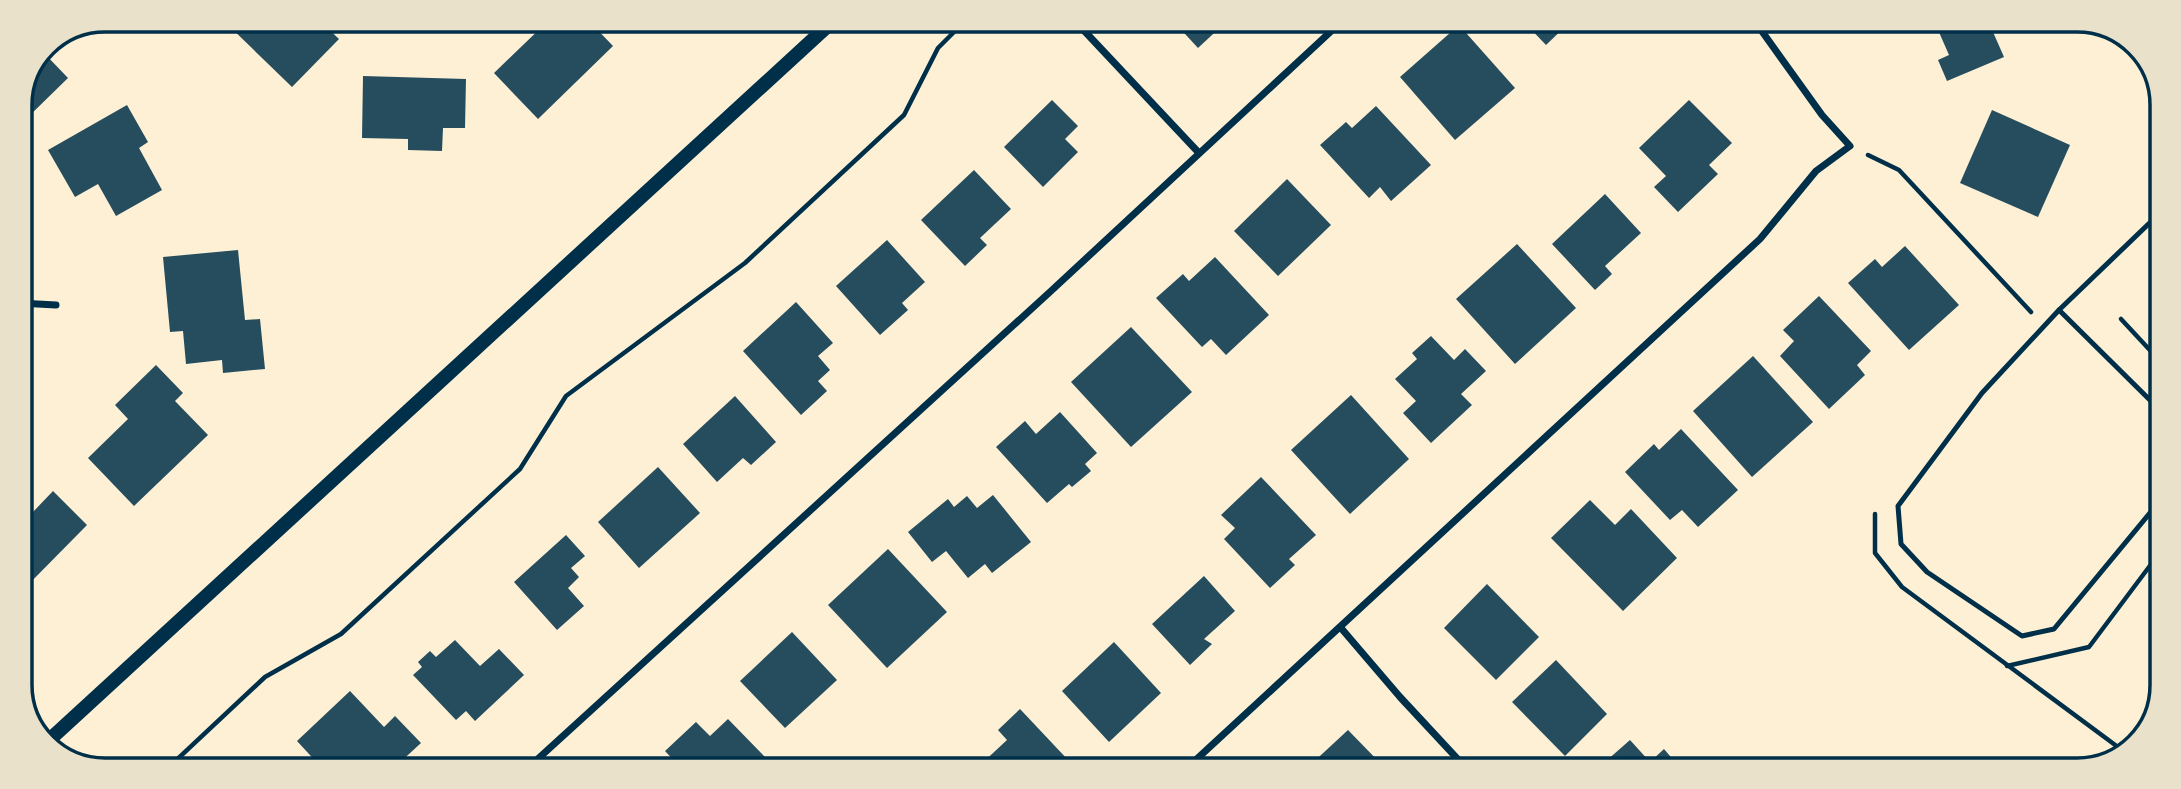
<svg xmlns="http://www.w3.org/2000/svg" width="2181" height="789" viewBox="0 0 2181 789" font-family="Bitter,serif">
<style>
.building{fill:#264d5e}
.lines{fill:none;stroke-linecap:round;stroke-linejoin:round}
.path{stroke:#003049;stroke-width:4.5}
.service{stroke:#003049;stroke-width:5}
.minor{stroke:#003049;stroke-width:7}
.secondary{stroke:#003049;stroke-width:14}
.rim{fill:none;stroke:#003049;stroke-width:3.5}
</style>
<rect width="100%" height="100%" fill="#fdf0d5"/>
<!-- building -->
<g class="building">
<path d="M230,20h89l20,19 -47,48 -66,-64z"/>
<path d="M549,20h8l6,7 7,-7h18l25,26 -75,73 -44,-46z"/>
<path d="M1174,22h52l-28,26z"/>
<path d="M1524,22h46l-24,23z"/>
<path d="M1935,23h54l15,34 -57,24 -9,-21 11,-5z"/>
<path d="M1459,25l56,63 -60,52 -55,-63z"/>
<path d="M59,38l-15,15 24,25 -43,42 -6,-6v-15l25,-55z"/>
<path d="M363,76l103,3 -1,49h-22l-1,23 -34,-1v-11l-46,-1z"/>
<path d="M1052,100l26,26 -13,13 13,13 -35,35 -39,-40z"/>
<path d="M1689,100l43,43 -23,22 9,9 -40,38 -24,-25 12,-11 -27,-28z"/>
<path d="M127,105l21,37 -9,6 23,42 -46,26 -18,-32 -23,13 -27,-47z"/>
<path d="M1376,106l55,59 -40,36 -11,-14 -11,11 -49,-53 26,-23 6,6z"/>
<path d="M1992,110l78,35 -32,72 -78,-34z"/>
<path d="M974,170l37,39 -31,29 7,7 -22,21 -44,-46z"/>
<path d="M1287,179l44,46 -53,51 -44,-45z"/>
<path d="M1605,194l36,39 -36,33 7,8 -17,16 -43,-46z"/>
<path d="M887,240l38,42 -23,21 6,7 -28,25 -44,-49z"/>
<path d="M1517,244l59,64 -61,56 -59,-65z"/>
<path d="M1905,246l54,59 -50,45 -61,-67 27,-24 7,8z"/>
<path d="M238,250l7,70 15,-1 5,50 -42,4 -1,-13 -36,4 -3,-33 -13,1 -7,-75z"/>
<path d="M1215,257l54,58 -43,40 -15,-16 -9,8 -46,-49 27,-24 6,7z"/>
<path d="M1819,296l52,55 -14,14 8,10 -36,34 -49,-53 14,-15 -11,-11z"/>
<path d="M796,302l37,41 -15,13 12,14 -12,11 9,10 -26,24 -58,-64z"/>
<path d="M1131,327l61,65 -61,55 -60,-65z"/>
<path d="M1431,336l23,24 11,-11 21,22 -25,23 11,11 -41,38 -28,-30 13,-12 -21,-22 22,-20 -5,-6z"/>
<path d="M1753,356l60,66 -61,55 -59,-66z"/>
<path d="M156,365l27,28 -8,8 33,34 -74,71 -46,-48 40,-39 -13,-14z"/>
<path d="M1351,395l58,64 -59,55 -59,-64z"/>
<path d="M735,396l41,46 -25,23 -8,-7 -26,24 -34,-38z"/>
<path d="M1060,412l37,41 -12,11 6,7 -19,16 -3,-3 -22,19 -51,-56 29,-26 11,13z"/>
<path d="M1681,429l57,61 -40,37 -16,-17 -12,10 -45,-48 29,-28 5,6z"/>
<path d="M658,467l42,46 -61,55 -41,-46z"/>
<path d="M1261,477l55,58 -27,24 6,6 -25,23 -46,-49 11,-11 -14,-13z"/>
<path d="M53,491l34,34 -68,69v-96l14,14z"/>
<path d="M993,495l38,47 -39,31 -7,-9 -17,14 -22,-27 -14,11 -24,-30 40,-33 6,8 13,-11 10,12z"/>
<path d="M1590,500l25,25 16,-16 46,49 -54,53 -72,-73z"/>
<path d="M566,535l19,21 -14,12 8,9 -11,11 16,18 -27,24 -43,-48z"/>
<path d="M888,549l59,63 -60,56 -59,-63z"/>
<path d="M1204,576l31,35 -31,28 8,5 -22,21 -38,-41z"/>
<path d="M1487,584l52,53 -43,43 -52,-52z"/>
<path d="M792,632l45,48 -52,48 -45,-47z"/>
<path d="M455,640l25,26 19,-17 25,26 -49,46 -9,-10 -10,9 -43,-45 9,-8 -4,-5 12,-11 6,6z"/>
<path d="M1114,642l47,51 -52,49 -47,-51z"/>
<path d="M1556,660l51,54 -42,42 -53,-54z"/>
<path d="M350,691l34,36 11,-11 26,27 -25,23h-76l-23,-25z"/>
<path d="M1020,709l49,52 -7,7 -84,-1 29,-27 -9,-10z"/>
<path d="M728,719l38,39 -10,9h-76l-15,-16 31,-29 14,14z"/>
<path d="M1348,730l37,38h-78z"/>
<path d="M1630,740l20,22 14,-13 17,20h-84z"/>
</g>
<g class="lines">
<!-- path -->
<g class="path">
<path d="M1868,155l31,15 132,142"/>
<path d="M2121,319l39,42"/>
<path d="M1875,514v39l27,34 224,166"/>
<path d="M2007,666l82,-19 69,-92"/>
<path d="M170,766l95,-89 76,-43 179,-165 46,-73 179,-133 159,-148 34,-67 27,-27"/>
</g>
<!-- service -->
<g class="service">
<path d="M2059,310l100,99"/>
<path d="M2159,502l-105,127 -32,7 -95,-64 -26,-28 -3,-38 84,-113 77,-83 102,-98"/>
</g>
<!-- minor -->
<g class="minor">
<path d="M1075,21l124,132"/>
<path d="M19,303l37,2"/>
<path d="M1341,628l59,69 66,71"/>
<path d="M530,766l521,-475 290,-269"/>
<path d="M1187,768l573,-529 56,-68 34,-25 -28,-31 -66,-92"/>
</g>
<!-- secondary -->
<path class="secondary" d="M46,743c261,-242 526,-480 787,-722"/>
</g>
<!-- crop -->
<path d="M0 0H2181V789H0ZM105 32H2077A73 73 0 0 1 2150 105V685A73 73 0 0 1 2077 758H105A73 73 0 0 1 32 685V105A73 73 0 0 1 105 32Z" fill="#e9e1ca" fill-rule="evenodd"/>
<path class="rim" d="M105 32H2077A73 73 0 0 1 2150 105V685A73 73 0 0 1 2077 758H105A73 73 0 0 1 32 685V105A73 73 0 0 1 105 32Z"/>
</svg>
